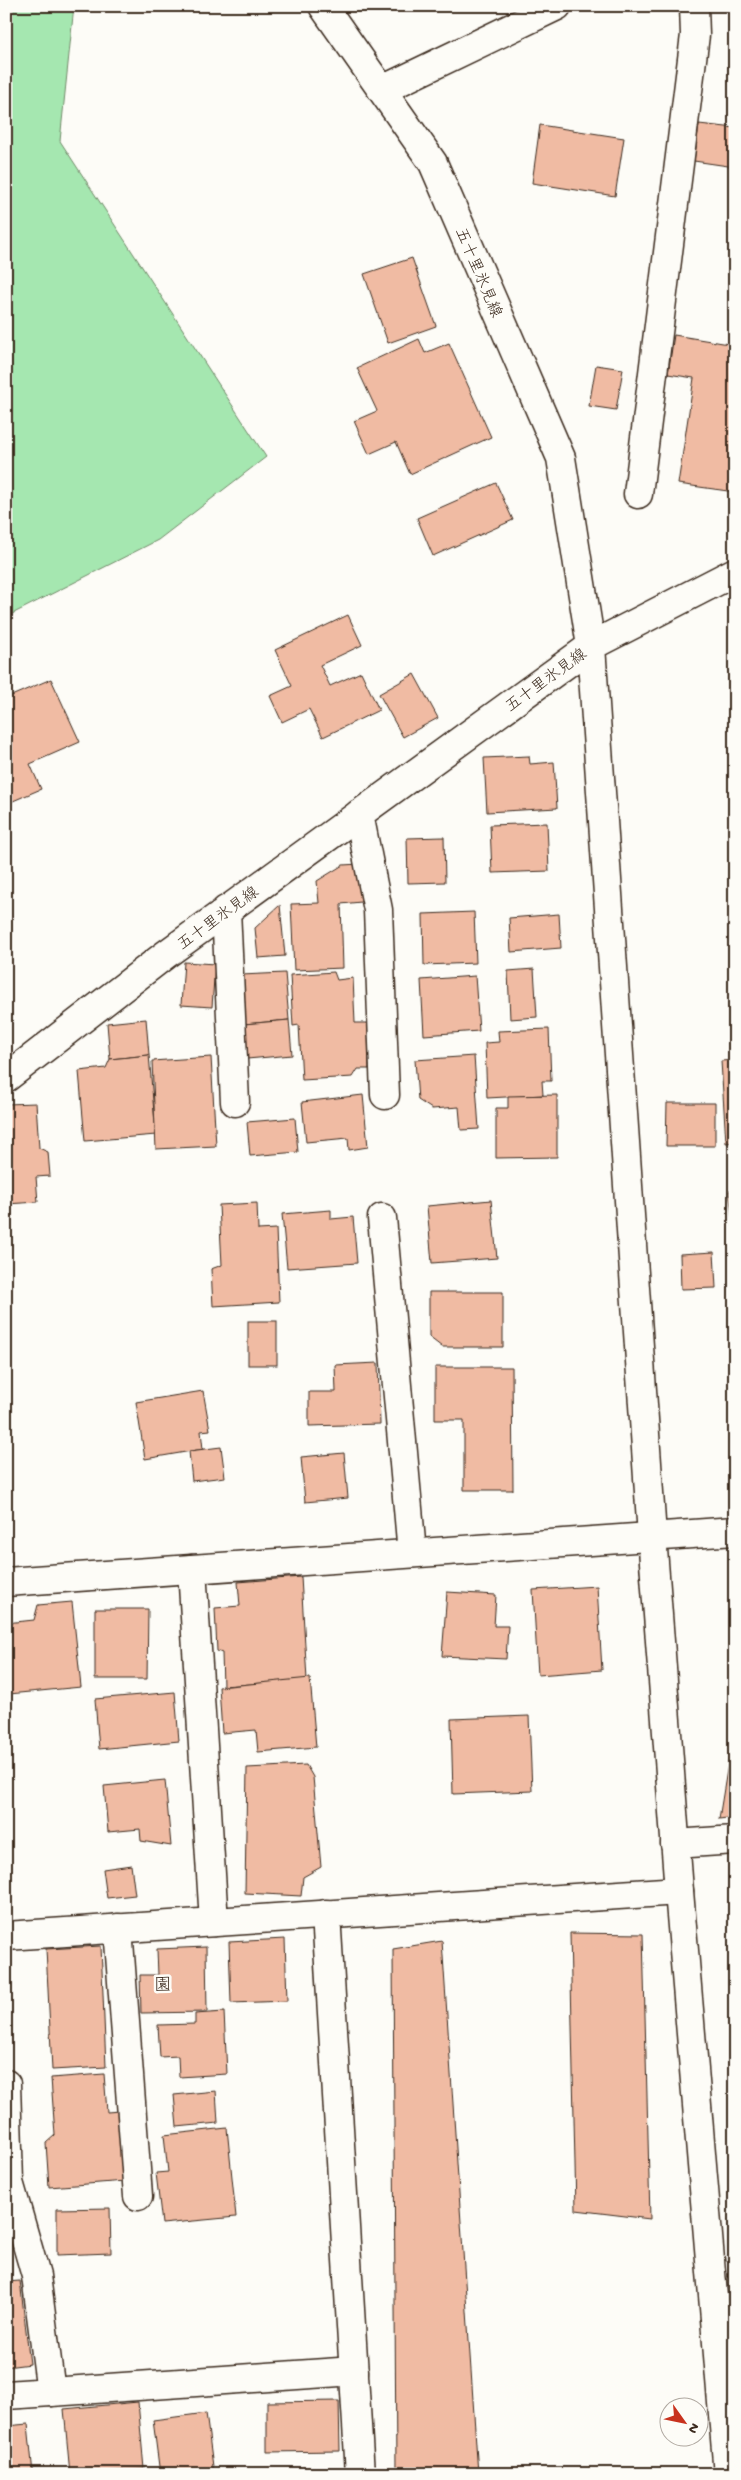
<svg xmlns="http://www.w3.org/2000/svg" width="741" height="2480" viewBox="0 0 741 2480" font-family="'Gochi Hand','Klee One',sans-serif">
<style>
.green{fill:#a5e7b0;stroke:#708867}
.building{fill:#f0bba3;stroke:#3b2a1e}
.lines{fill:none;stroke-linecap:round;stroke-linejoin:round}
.minor-casing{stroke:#3b2a1e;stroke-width:31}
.tertiary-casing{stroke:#3b2a1e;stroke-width:31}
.secondary-casing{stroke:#3b2a1e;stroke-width:31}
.minor{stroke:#fdfcf7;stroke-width:28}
.tertiary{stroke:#fdfcf7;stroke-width:28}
.secondary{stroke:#fdfcf7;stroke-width:28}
.labels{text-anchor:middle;stroke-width:5;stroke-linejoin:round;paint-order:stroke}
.street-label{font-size:16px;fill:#3b2a1e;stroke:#fdfcf7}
.neighbourhood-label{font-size:18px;fill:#3b2a1e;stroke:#fdfcf7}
</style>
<rect width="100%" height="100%" fill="#fdfcf7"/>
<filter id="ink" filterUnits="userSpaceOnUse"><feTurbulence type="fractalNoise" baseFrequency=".02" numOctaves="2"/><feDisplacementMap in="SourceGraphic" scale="10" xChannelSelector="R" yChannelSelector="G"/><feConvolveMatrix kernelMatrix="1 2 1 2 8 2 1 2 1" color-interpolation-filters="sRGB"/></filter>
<g filter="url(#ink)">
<!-- green -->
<path class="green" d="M6,6h68l-14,135 206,316 -108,83 -152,77z"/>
<!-- building -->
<g class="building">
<path d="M699,124l36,4v39l-41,-6z"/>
<path d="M540,125l84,13 -9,58 -83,-13z"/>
<path d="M412,258l24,68 -48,17 -24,-69z"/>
<path d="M674,335l61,10v147l-57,-8 16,-106 -26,-4z"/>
<path d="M419,339l6,14 24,-10 42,94 -81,37 -14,-32 -27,12 -15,-33 23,-10 -20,-43z"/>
<path d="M596,365l27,4 -7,41 -27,-4z"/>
<path d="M496,483l17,37 -80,36 -16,-38z"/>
<path d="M348,615l14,30 -42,20 10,21 31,-14 18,38 -56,27 -14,-28 -27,13 -12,-26 22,-10 -17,-36z"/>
<path d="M414,674l24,44 -35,19 -24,-43z"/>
<path d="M51,679l29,63 -50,22 11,25 -35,15v-112l3,5z"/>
<path d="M529,756l1,8 24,-2 3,46 -70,4 -3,-54z"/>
<path d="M547,823l2,48 -57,2 -2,-48z"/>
<path d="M444,837l1,45 -37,1 -1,-45z"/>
<path d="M359,864l2,38 -20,2 2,64 -49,2 -3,-66 28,-1 -2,-22 26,-16z"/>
<path d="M280,905l5,51 -27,2 -3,-30z"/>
<path d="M474,912l2,51 -52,2 -1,-51z"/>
<path d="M559,914l2,34 -50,4 -2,-34z"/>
<path d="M184,962l31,2 -3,43 -31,-2z"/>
<path d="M534,969l3,48 -27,2 -2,-48z"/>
<path d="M334,972l3,8 16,-2 2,45h13l1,46h-11l-5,8 -51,3 -3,-55 -6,1 -3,-51z"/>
<path d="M285,973l4,47 -45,4 -3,-49z"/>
<path d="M475,976l4,55 -55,4 -3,-55z"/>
<path d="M146,1019l3,36 -39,4 -3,-36z"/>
<path d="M289,1020l3,35 -45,4 -3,-35z"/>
<path d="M549,1029l2,52h-9l1,14 -56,3 -2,-55 14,-1 -1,-11z"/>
<path d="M149,1055l7,80 -71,6 -6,-70 27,-3 4,-9z"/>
<path d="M474,1056l5,73 -18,1 -2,-23 -27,2 -14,-9 -3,-40z"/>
<path d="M211,1057l5,89 -60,3 -4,-88z"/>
<path d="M735,1060v82l-9,1 -5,-82z"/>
<path d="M363,1095l5,52 -19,3 -1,-12 -42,4 -4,-40z"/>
<path d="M557,1095v62l-61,1v-50h12v-12z"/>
<path d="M36,1103l3,45 9,4 2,24 -14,1 2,25 -32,2v-100z"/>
<path d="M667,1103h48v43h-49z"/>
<path d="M295,1118l3,34 -48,4 -3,-34z"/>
<path d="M735,1190v49l-6,-48z"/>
<path d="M491,1200l6,58 -65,5 -5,-57z"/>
<path d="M257,1203l1,27 18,-1 3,73 -66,4 -2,-37 11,-4 -3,-60z"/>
<path d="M331,1210v9l22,-2 4,46 -70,5 -5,-54z"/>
<path d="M714,1252l2,36 -35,1 -1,-35z"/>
<path d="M429,1292h74v55h-61l-13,-10z"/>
<rect x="248" y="1321" width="29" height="44"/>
<path d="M378,1363l2,61 -71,2v-34h27l-1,-27z"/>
<path d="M435,1367h77l1,123h-49v-70h-29z"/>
<path d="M203,1391l7,39 -9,1 2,18 -58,10 -9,-57z"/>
<path d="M221,1447l4,30 -33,4 -3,-30z"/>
<path d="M344,1453l4,45 -43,4 -4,-45z"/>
<path d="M301,1577l6,103 -84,6 -1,-33 -5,-2 -2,-43 25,-2 -2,-24z"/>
<path d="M597,1586l5,84 -64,5 -5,-85z"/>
<path d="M447,1592l49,3 -2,31h14l-2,33 -64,-3z"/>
<path d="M72,1602l9,85 -72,7 -3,-71 28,-3 4,-15z"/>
<path d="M95,1609h53l-1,70h-52z"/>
<path d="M310,1678l6,69 -58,5 -2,-22 -34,3 -3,-46z"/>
<path d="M175,1692l4,49 -80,8 -4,-50z"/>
<path d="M529,1716l3,75 -79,3 -2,-75z"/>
<path d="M735,1721v96l-16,2z"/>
<path d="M306,1765l7,12 8,90 -18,10 -2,19 -56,-3 2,-125z"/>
<path d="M165,1780l6,66 -30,-5 -1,-12 -32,3 -4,-46z"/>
<path d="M131,1865l4,30 -28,3 -4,-29z"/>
<path d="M570,1933l73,1 7,285 -74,-9z"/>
<path d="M285,1939l2,62 -56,2 -2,-61z"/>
<path d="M442,1941l36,533h-82l-3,-525z"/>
<path d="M101,1946l5,121 -54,3 -6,-121z"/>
<path d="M206,1947l1,65 -66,1 -1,-38h18l-1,-26z"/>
<path d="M224,2012l3,62 -48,3 -1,-21 -18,1 -2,-32 37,-1v-10z"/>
<path d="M104,2074l3,38 13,-1 5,70 -76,6 -3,-44 9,-8 -4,-57z"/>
<path d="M216,2091l2,32 -41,4 -3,-32z"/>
<path d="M227,2128l9,89 -74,7 -6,-51 12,-1 -4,-37z"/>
<path d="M110,2208l1,45 -54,2v-46z"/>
<path d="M20,2281l10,83 -24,3v-85z"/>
<path d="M339,2401l1,50 -73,1v-50z"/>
<path d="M138,2402l6,67 -74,5 -6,-65z"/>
<path d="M206,2413l8,61h-54l-7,-54z"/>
<path d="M28,2424l5,50h-27v-48z"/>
<path d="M339,2470v4h-51z"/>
</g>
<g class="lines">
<defs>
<g id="minor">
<path d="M382,90l175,-84"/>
<path d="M638,494l57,-459 -1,-29"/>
<path d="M359,814l19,96 7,185"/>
<path d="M226,910l9,192"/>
<path d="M382,1218l30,335"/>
<path d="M652,1536l-61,-890 144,-74"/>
<path d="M192,1569l22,353"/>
<path d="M6,1582l729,-51"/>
<path d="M675,1844l60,-4"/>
<path d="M326,1914l34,560"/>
<path d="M118,1928l20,268"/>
<path d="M6,1936l673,-45"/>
<path d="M6,2084l3,98 27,94 15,116 -45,3"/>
<path d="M51,2392l303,-21"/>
</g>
<path id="tertiary" d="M652,1536l27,355 49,583"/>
<path id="secondary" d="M6,1078l159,-123 426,-309 -30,-188 -128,-295 -110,-157"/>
</defs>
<!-- minor casing -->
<use href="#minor" class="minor-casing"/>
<!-- tertiary casing -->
<use href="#tertiary" class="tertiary-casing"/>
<!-- secondary casing -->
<use href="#secondary" class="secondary-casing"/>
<!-- minor -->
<use href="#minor" class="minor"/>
<!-- tertiary -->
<use href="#tertiary" class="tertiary"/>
<!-- secondary -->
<use href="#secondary" class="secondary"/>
</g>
</g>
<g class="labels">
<!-- street labels -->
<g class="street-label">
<text transform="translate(480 272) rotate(67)" y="6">五十里氷見線</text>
<text transform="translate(545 679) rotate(-36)" y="6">五十里氷見線</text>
<text transform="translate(217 917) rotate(-36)" y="6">五十里氷見線</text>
</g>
<!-- neighbourhood labels -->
<g class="neighbourhood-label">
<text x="163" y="1990">園</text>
</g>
</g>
<!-- margin -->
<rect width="741" height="2480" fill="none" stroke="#fdfcf7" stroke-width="25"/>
<rect x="12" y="12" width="716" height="2455" fill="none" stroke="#3b2a1e" stroke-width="2" filter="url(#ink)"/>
<!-- north arrow -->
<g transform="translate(684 2422) rotate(123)"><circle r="24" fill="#fdfcf7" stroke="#afa8a0"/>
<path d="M0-4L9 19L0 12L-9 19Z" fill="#c8321e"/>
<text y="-8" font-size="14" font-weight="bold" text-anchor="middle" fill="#3b2a1e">N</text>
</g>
</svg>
